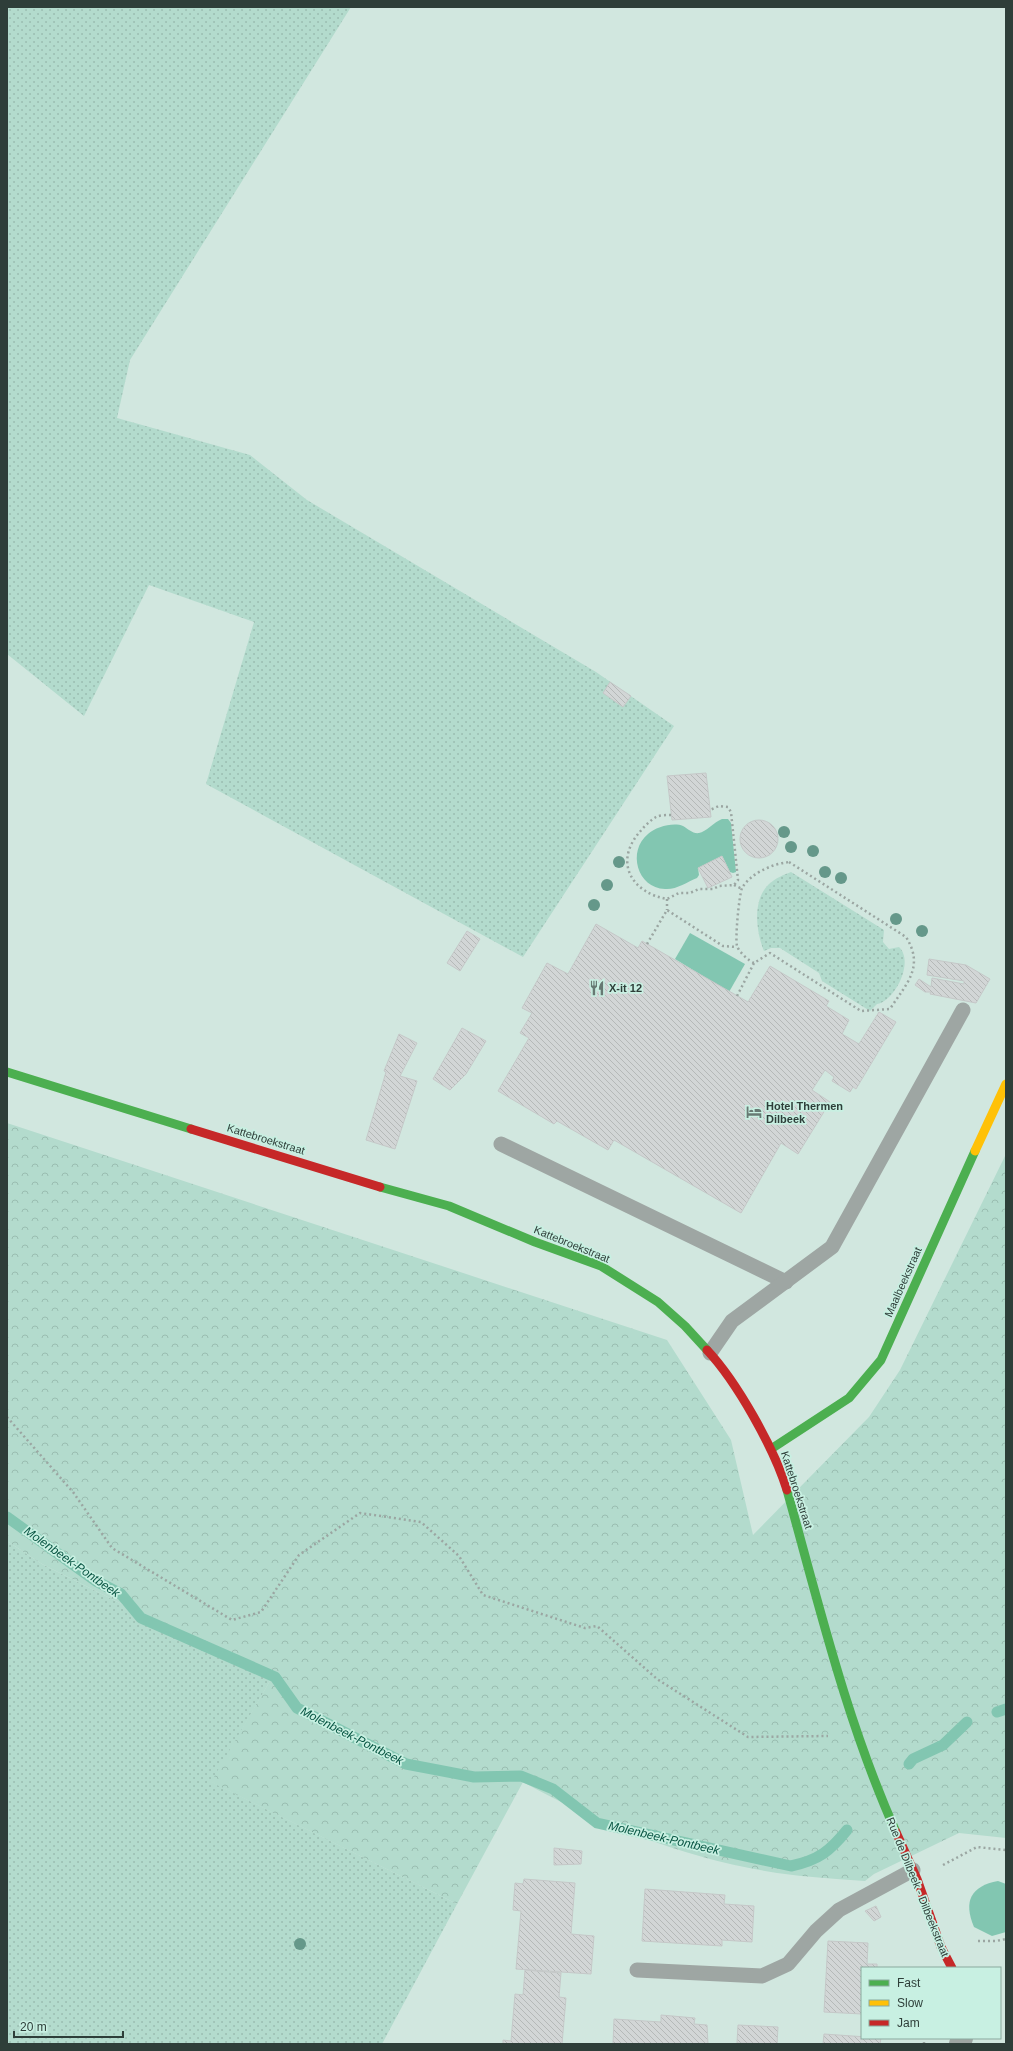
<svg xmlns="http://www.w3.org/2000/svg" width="1013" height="2051" viewBox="0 0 1013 2051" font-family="Helvetica,sans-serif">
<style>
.grass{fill:url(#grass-dots)}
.forest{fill:url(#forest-crowns)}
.water{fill:#82c6b1}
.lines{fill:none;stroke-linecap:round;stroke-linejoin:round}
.stream{stroke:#82c6b1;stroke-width:11}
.building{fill:url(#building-back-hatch);stroke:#c5c8c8}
.path{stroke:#9ba6a2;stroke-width:2.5;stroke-dasharray:2 3;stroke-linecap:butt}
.lane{stroke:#9ea6a3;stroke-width:15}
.street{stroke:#9ea6a3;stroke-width:22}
.fast{stroke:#4caf50;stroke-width:9}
.slow{stroke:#ffc107;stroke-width:9}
.jam{stroke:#c62828;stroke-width:9}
.tree{fill:#65988a}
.labels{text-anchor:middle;stroke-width:3.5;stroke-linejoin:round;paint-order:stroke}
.poi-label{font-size:11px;font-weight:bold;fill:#2e3e39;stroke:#c8f0e2;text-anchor:start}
.street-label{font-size:11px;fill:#2e3e39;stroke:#c8f0e2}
.water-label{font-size:12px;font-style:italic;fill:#085543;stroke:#c8f0e2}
</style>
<defs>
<pattern id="grass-dots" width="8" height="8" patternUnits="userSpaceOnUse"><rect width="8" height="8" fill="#b3dbcd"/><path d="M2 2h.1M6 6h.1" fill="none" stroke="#9abdb1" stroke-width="1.8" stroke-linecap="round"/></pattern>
<pattern id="forest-crowns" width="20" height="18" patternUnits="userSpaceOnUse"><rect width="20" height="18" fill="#b3dbcd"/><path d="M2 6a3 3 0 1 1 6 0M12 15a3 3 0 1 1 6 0" fill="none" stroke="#9abdb1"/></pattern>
<pattern id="building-back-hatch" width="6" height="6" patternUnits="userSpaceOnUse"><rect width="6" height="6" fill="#d2d6d6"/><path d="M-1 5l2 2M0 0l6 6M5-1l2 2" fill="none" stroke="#b5b9b8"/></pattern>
</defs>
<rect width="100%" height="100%" fill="#d1e7df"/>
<!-- grass -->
<g class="grass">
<path d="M7,7h344l-221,353 -13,58 133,37 57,45 289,172 78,54 -151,231 -317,-173 48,-162 -105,-37 -65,131 -77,-62z"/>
<path d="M791,872l93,58 -1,12 6,7 10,-2c16,15 -5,55 -22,57l-7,7 -48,-30 -3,-8 -39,-25h-9l-7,3c-8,-19 -12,-51 5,-67 7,-6 14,-9 22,-12z"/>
<path d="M7,1541l35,23 229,115 -59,103 245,122 -75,140h-375z"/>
</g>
<!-- forest -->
<path class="forest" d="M7,1123l660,217 64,100 22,95 116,-118 31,-47 106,-216v684l-47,-5 -85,41 -9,7c-29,-2 -59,-4 -88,-8 -90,-14 -174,-47 -254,-91l-66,122 -246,-122 60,-103 -229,-115 -35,-23z"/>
<!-- water -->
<g class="water">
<path d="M722,819h6l3,4 5,49 -3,1 -3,-1 -8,-16 -24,12 1,7 -2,3c-10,4 -21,12 -32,11 -28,-1 -38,-38 -17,-55 8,-7 25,-12 35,-8 5,3 10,8 16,7 7,-1 15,-11 23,-14z"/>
<path d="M690,933l55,31 -16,28 -54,-33z"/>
<path d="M998,1881l8,3v48l-14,4 -18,-9c-11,-26 -3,-41 24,-46z"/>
</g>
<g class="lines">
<!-- stream -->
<g class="stream">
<path d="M7,1517l89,64 25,13 20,24 134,59 22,31 109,56 68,13 47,-1 32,13 44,34 194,43c28,-6 39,-15 56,-36"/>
<path d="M997,1712l9,-3"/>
<path d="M909,1764l4,-5 30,-14 24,-23"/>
</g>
</g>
<!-- building -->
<g class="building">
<path d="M610,682l21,14 -8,11 -20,-14z"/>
<path d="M706,773l5,44 -39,3 -5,-44z"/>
<circle cx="759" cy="839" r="19"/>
<path d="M722,856l10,21 -24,11 -10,-20z"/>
<path d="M596,924l42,24 4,-7 106,61 22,-36 59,35 -3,5 23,14 -7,14 17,10 20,-32 17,10 -40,67 -3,-2 -3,5 -18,-11 2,-4 -9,-7 -13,20 18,12 -32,52 -17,-11 -40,70 -127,-73 -6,10 -51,-29 -3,3 -56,-33 31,-53 -9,-5 12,-20 -10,-5 25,-45 21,11z"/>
<path d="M467,931l13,8 -20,32 -13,-8z"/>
<path d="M929,959l37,6 24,14 -14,24 -46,-9 1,-2h-6l-10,-7 4,-6 12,8 1,-9 32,6v-3l-37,-6z"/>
<path d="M462,1028l24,13 -20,33 -16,16 -17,-11z"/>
<path d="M399,1034l18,9 -17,33 17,5 -22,68 -29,-9 20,-68 -2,-1z"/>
<path d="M554,1848l28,3 -1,13 -27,1z"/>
<path d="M524,1879l51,4 -4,51 23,2 -3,38 -75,-5 5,-58 -8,-1 2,-27 8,1z"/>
<path d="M645,1889l80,6 -1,9 30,2 -2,36 -30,-2v6l-80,-5z"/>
<path d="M876,1906l5,11 -7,4 -9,-10z"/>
<path d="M828,1941l40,2 -1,21h10v4h-15v46l-38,-2z"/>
<path d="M525,1970l36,3 -2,24 7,1 -4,46h-59v-4l8,1 4,-47 8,1z"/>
<path d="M661,2015l34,3 -1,6 13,1 1,19h-95l1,-25 47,3z"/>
<path d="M738,2025l40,2 -1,17 -40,-1z"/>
<path d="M824,2034l57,4 -1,6h-57z"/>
</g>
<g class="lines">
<!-- path -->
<g class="path">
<path d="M671,815c-5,0 -11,0 -15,2 -7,4 -13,11 -18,17 -24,30 -5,59 29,65l12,-6h11l9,-4h14l6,-3 15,-1 4,-5 -7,-68 -3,-5 -9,-1 -9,4"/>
<path d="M789,862l117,75c19,30 0,47 -16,72l-29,2 -91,-58 -16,10c-5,-2 -15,-11 -17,-17 -2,-8 2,-50 5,-58 9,-15 30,-24 47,-26z"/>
<path d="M734,885l8,4"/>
<path d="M667,899v11"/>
<path d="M647,944l20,-34 56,36 14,1"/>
<path d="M737,996l17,-33"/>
<path d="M7,1417l66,75 39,56 120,72 29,-8 38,-57 61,-42 61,9 38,34 24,39 102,33 12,-2 60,53 91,58 80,-1"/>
<path d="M943,1865l34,-18 29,3"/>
<path d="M978,1941h18l10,-2"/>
<path d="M924,2044v-6"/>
</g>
<!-- lane -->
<g class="lane">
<path d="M501,1144l285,138"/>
<path d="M710,1353l22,-32 100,-74 131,-237"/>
<path d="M637,1970l125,6 26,-12 28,-33 23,-21 74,-40"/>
</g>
<!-- street -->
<path class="street" d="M960,2044l2,-6"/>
<!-- fast -->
<g class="fast">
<path d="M7,1072l184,57"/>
<path d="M380,1187l69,19 86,36 66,24 57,36 27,24 22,24"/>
<path d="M771,1449l78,-51 32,-38 94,-209"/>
<path d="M787,1490c32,115 60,233 109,342"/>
</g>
<!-- slow -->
<path class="slow" d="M975,1151l31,-67"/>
<!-- jam -->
<g class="jam">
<path d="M191,1129l189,58"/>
<path d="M707,1350c30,32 67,98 80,140"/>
<path d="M896,1832l21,47 24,68 11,21"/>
</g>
</g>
<!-- trees -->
<g class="tree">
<circle cx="784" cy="832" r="6"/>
<circle cx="791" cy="847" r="6"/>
<circle cx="813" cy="851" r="6"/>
<circle cx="619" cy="862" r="6"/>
<circle cx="825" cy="872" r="6"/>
<circle cx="841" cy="878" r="6"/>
<circle cx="607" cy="885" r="6"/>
<circle cx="594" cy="905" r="6"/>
<circle cx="896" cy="919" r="6"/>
<circle cx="922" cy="931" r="6"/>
<circle cx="300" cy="1944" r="6"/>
</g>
<!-- icons -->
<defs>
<symbol id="restaurant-bare" viewBox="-9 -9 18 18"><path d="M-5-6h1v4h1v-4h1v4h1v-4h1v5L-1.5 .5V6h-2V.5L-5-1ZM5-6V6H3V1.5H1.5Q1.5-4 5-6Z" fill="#677973" stroke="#c8f0e2" stroke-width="2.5" paint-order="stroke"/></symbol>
<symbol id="hotel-bare" viewBox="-9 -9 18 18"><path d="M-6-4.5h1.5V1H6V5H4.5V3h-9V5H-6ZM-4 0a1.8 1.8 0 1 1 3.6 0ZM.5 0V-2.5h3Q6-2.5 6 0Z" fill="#677973" stroke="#c8f0e2" stroke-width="2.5" paint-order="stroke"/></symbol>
</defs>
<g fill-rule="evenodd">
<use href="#restaurant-bare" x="586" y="977" width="22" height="22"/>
<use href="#hotel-bare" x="743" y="1101" width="22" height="22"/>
</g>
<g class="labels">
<!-- poi labels -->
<g class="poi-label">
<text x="609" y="992">X-it 12</text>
<text x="766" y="1110">Hotel Thermen<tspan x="766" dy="13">Dilbeek</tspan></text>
</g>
<!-- street labels -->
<g class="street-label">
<text transform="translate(266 1139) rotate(17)" y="4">Kattebroekstraat</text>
<text transform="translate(572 1244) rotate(22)" y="4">Kattebroekstraat</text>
<text transform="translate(903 1282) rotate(-66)" y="4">Maalbeekstraat</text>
<text transform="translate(797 1490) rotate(72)" y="4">Kattebroekstraat</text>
<text transform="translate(918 1887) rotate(68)" y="4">Rue de Dilbeek - Dilbeekstraat</text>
</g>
<!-- water labels -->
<g class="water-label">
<text transform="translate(72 1562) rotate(35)" y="4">Molenbeek-Pontbeek</text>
<text transform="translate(352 1736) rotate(27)" y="4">Molenbeek-Pontbeek</text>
<text transform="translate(664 1838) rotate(13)" y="4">Molenbeek-Pontbeek</text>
</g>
</g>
<!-- border -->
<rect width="1013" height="2051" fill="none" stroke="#2e3e39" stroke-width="16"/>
<!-- legend -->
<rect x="861" y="1967" width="140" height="72" fill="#c8f0e2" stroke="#8aa99e"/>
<rect x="869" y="1980" width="20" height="6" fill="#4caf50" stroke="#8aa99e"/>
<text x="897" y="1987" font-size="12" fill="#2e3e39">Fast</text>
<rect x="869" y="2000" width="20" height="6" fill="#ffc107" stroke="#8aa99e"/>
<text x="897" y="2007" font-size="12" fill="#2e3e39">Slow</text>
<rect x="869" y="2020" width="20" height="6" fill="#c62828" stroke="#8aa99e"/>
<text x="897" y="2027" font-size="12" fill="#2e3e39">Jam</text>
<!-- scale -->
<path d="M14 2031v6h109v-6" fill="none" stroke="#2e3e39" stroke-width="2"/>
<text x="20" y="2031" font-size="12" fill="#2e3e39" stroke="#c8f0e2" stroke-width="3" paint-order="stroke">20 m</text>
</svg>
